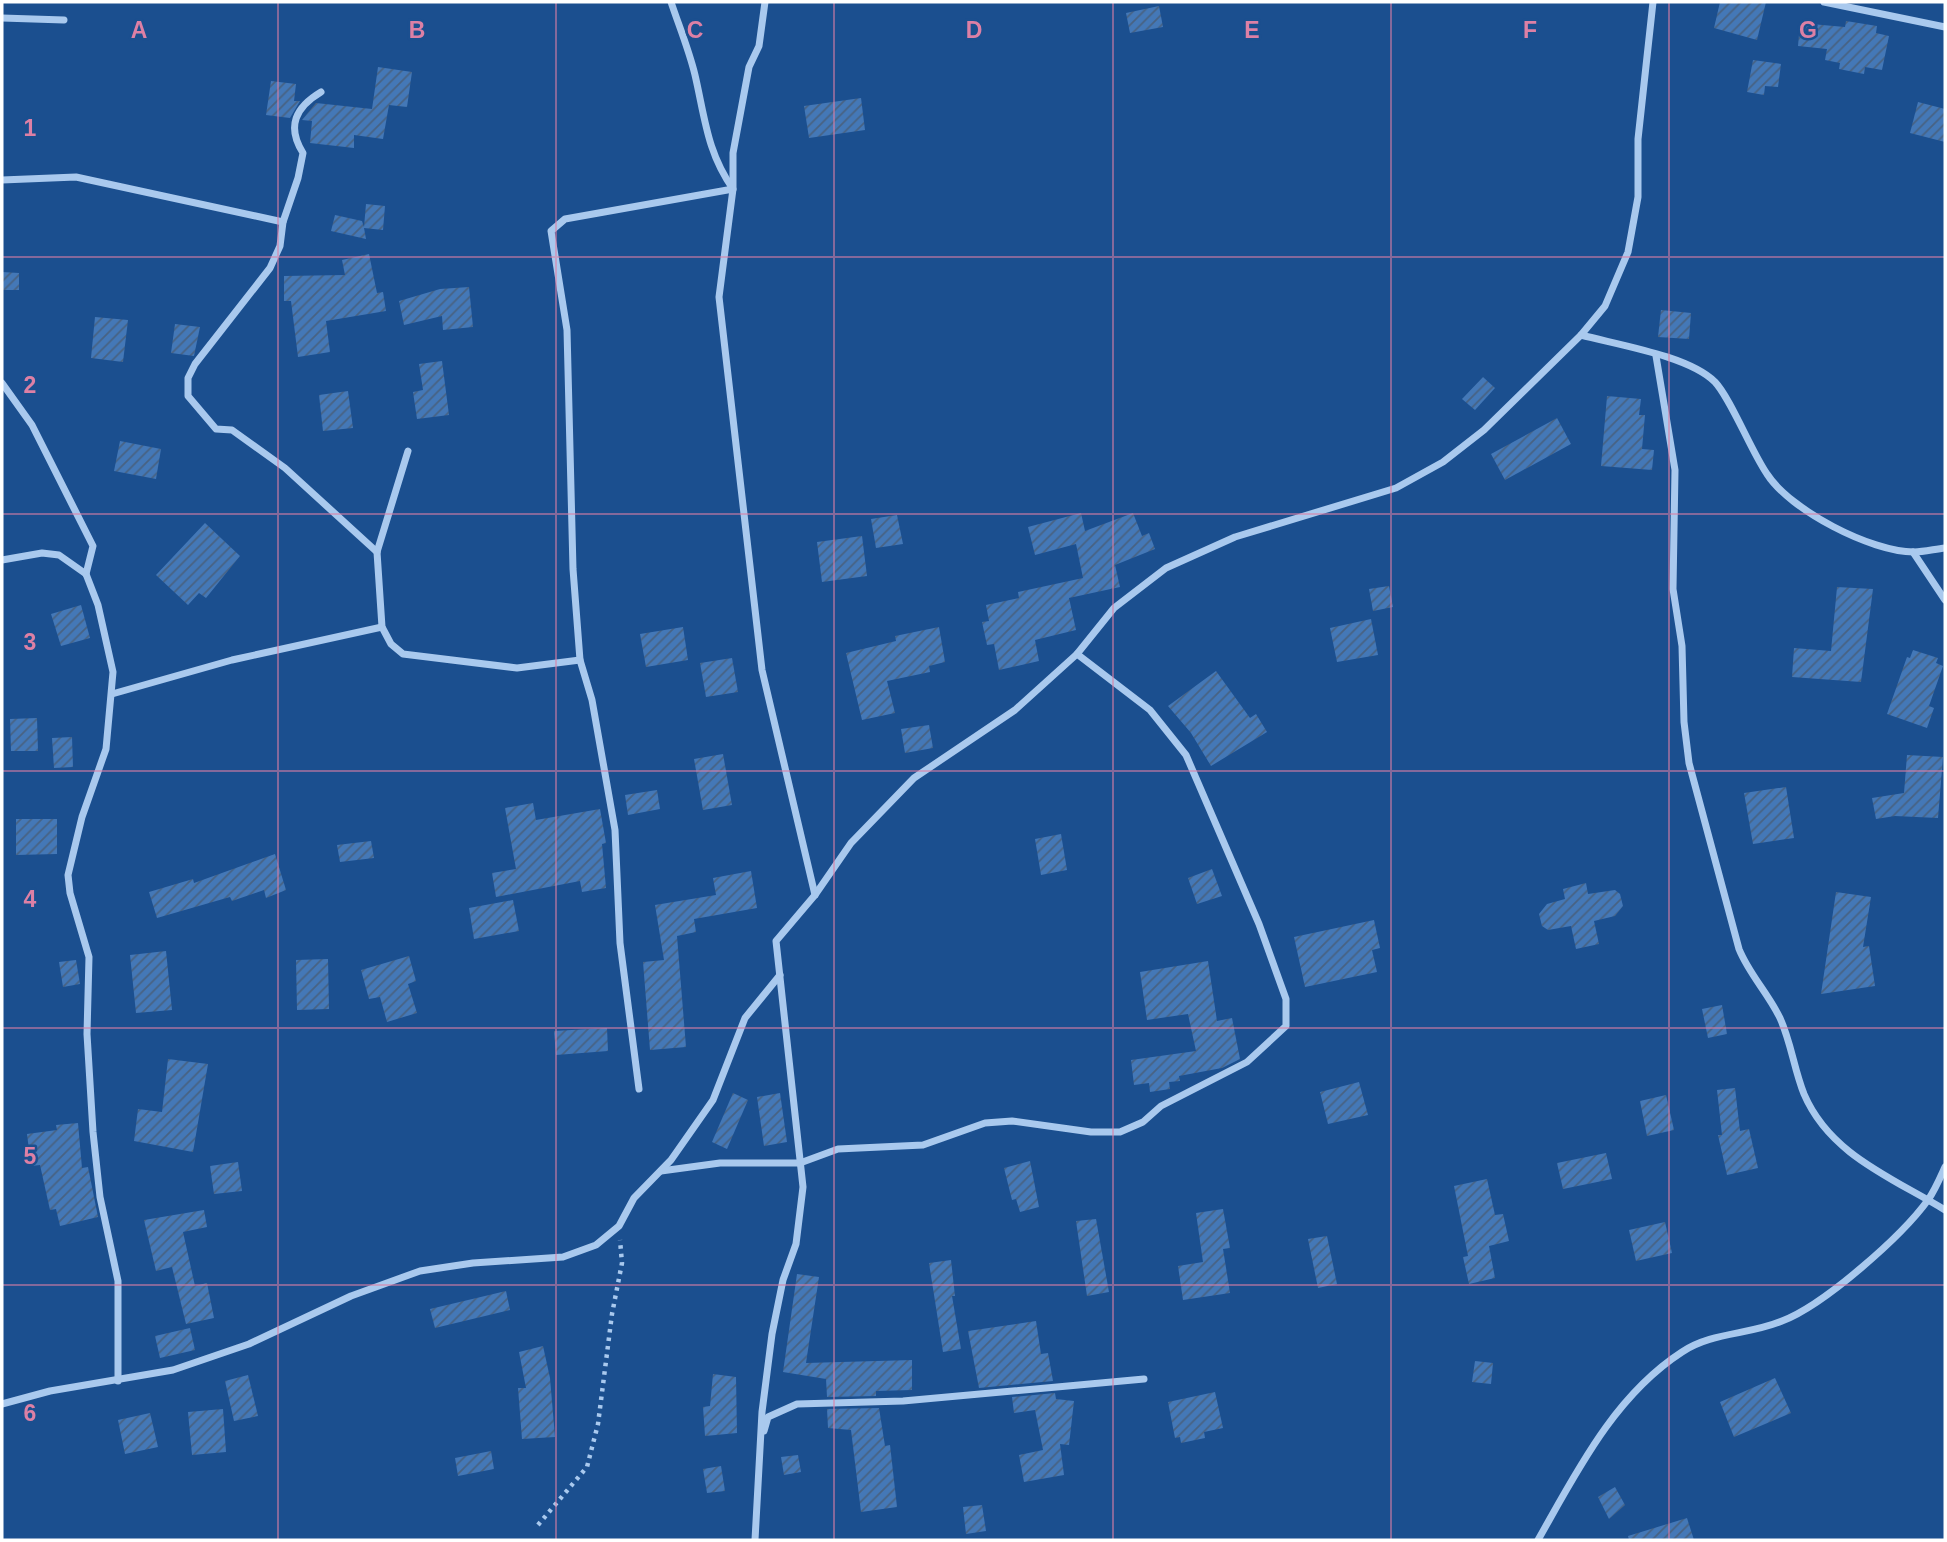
<svg xmlns="http://www.w3.org/2000/svg" width="1947" height="1542" viewBox="0 0 1947 1542" font-family="Helvetica,sans-serif">
<style>
.building{fill:url(#building-hatch)}
.lines{fill:none;stroke-linecap:round;stroke-linejoin:round}
.path{stroke:#a9c9ee;stroke-width:4.5;stroke-dasharray:3.5 5;stroke-linecap:butt}
.minor{stroke:#a9c9ee;stroke-width:7}
.grid{fill:none;stroke:#dd80a5;stroke-width:2;stroke-opacity:0.55}
.grid-label{font-size:23px;text-anchor:middle;font-weight:bold;fill:#dd80a5;stroke:#1b4f8f;stroke-width:5;stroke-linejoin:round;paint-order:stroke}
</style>
<defs>
<pattern id="building-hatch" width="6" height="6" patternUnits="userSpaceOnUse" patternTransform="scale(1.75)"><rect width="6" height="6" fill="#4478b7"/><path d="M-1 1l2-2M0 6l6-6M5 7l2-2" fill="none" stroke="#486282"/></pattern>
</defs>
<rect width="100%" height="100%" fill="#1b4f8f"/>
<!-- building -->
<g class="building">
<path d="M1720,2h46l-9,38 -43,-12z"/>
<path d="M1159,6l4,21 -33,6 -4,-20z"/>
<path d="M1846,21l31,5 -1,7 13,3 -7,34 -17,-3 -1,7 -25,-5 1,-6 -15,-3 2,-11 -29,-3 2,-23 45,4z"/>
<path d="M1753,60l28,4 -3,23 -13,-1 -1,9 -17,-3z"/>
<path d="M378,67l34,5 -5,35 -18,-2 -6,34 -29,-4v13l-44,-5 2,-22 -10,-1 14,-17 56,6z"/>
<path d="M271,81l25,3 -2,17h6l-10,17 -24,-3z"/>
<path d="M861,98l4,32 -56,8 -5,-32z"/>
<path d="M1918,102l27,7v33l-35,-9z"/>
<path d="M366,204l19,2 -2,24 -19,-2 2,11 -35,-8 4,-16 27,6 2,6z"/>
<path d="M369,254l8,39 6,-1 3,19 -60,10 4,31 -32,5 -7,-56h-7v-25l61,-1 -3,-15z"/>
<path d="M2,272l17,1v17h-17z"/>
<path d="M469,287l4,40 -30,3 -1,-14 -38,9 -5,-24 41,-12z"/>
<path d="M1661,310l30,3 -2,26 -31,-2z"/>
<path d="M95,317l33,3 -5,42 -32,-4z"/>
<path d="M175,324l25,3 -6,29 -23,-3z"/>
<path d="M442,361l7,54 -32,4 -4,-27 10,-2 -4,-26z"/>
<path d="M1483,377l12,11 -20,22 -13,-11z"/>
<path d="M348,391l5,37 -30,3 -4,-36z"/>
<path d="M1607,396l34,3 -2,16h6l-3,34 12,1 -2,20 -51,-4z"/>
<path d="M1557,418l14,26 -66,36 -14,-26z"/>
<path d="M120,441l41,8 -5,30 -42,-8z"/>
<path d="M1081,513l4,18 48,-18 9,23 7,-3 6,16 -40,16 5,22 -51,11 7,32 -41,10 4,21 -40,9 -5,-26 -7,1 -5,-23 7,-1 -3,-16 33,-7 -1,-6 65,-14 -7,-34 -41,11 -7,-28z"/>
<path d="M897,515l6,29 -27,4 -5,-29z"/>
<path d="M205,523l35,33 -34,42 -7,-5 -11,12 -32,-30z"/>
<path d="M862,536l5,40 -45,6 -5,-40z"/>
<path d="M1389,586l4,21 -20,4 -4,-22z"/>
<path d="M1837,587l36,2 -12,93 -69,-5 2,-29 37,3z"/>
<path d="M81,605l9,33 -29,8 -10,-32z"/>
<path d="M1371,619l7,36 -41,7 -7,-34z"/>
<path d="M683,627l5,33 -42,7 -6,-33z"/>
<path d="M939,627l6,35 -16,4 1,6 -43,9 8,32 -33,7 -16,-67 50,-12 -1,-5z"/>
<path d="M1913,650l25,8 -2,5 7,3 -14,40 5,2 -7,20 -40,-14 20,-57 3,1z"/>
<path d="M732,658l6,34 -32,5 -6,-34z"/>
<path d="M1216,671l34,47 6,-4 11,18 -56,34 -20,-33 -23,-27z"/>
<path d="M37,718l1,33h-27l-1,-32z"/>
<path d="M929,725l4,23 -28,5 -4,-24z"/>
<path d="M72,737l1,30 -19,1 -2,-30z"/>
<path d="M723,754l9,51 -29,5 -9,-51z"/>
<path d="M1907,755l36,2 -5,61 -43,-2 -19,3 -4,-21 32,-5z"/>
<path d="M1786,787l8,51 -41,6 -9,-51z"/>
<path d="M657,790l3,19 -32,6 -3,-20z"/>
<path d="M533,803l3,17 64,-11 6,34 -4,1 4,44 -24,4 -2,-11 -84,16 -4,-24 24,-4 -11,-61z"/>
<path d="M16,819h41v35l-41,1z"/>
<path d="M1061,834l6,36 -26,5 -6,-36z"/>
<path d="M371,841l3,17 -34,4 -3,-17z"/>
<path d="M275,854l11,36 -20,8 -2,-8 -32,11 -2,-4 -73,21 -8,-26 44,-13 1,4z"/>
<path d="M1212,869l10,27 -25,8 -9,-26z"/>
<path d="M751,871l6,37 -63,11 2,13 -19,4 9,111 -36,3 -7,-88 21,-2 -9,-55 61,-10 -3,-17z"/>
<path d="M1586,883l2,11 27,-4 5,4 3,12 -8,10 -21,5 5,23 -23,5 -5,-23 -23,4 -6,-4 -3,-12 8,-10 18,-5 -2,-10z"/>
<path d="M1836,892l35,5 -8,50 6,-1 6,40 -54,8z"/>
<path d="M513,900l6,31 -45,8 -5,-31z"/>
<path d="M1374,920l6,28 -8,2 5,22 -72,15 -11,-50z"/>
<path d="M166,951l6,59 -36,3 -6,-58z"/>
<path d="M409,956l7,25 -8,3 9,29 -30,9 -7,-25 -11,2 -8,-29z"/>
<path d="M328,959l1,50 -32,1 -1,-50z"/>
<path d="M76,960l4,24 -17,3 -4,-25z"/>
<path d="M1208,961l9,60 15,-3 8,41 -18,9 -43,8 1,5 -11,1 1,7 -20,3 -1,-9 -15,2 -3,-25 65,-9 -8,-37 -41,6 -7,-48z"/>
<path d="M1722,1005l5,29 -19,4 -6,-29z"/>
<path d="M607,1028l1,23 -52,4 -2,-24z"/>
<path d="M168,1059l40,5 -15,88 -59,-11 4,-32 24,3z"/>
<path d="M1359,1082l9,33 -40,9 -8,-32z"/>
<path d="M1735,1088l5,43 9,-2 9,39 -31,7 -9,-40h4l-5,-45z"/>
<path d="M733,1093l15,7 -21,49 -15,-7z"/>
<path d="M780,1093l7,49 -23,4 -7,-49z"/>
<path d="M1666,1095l8,35 -27,6 -7,-35z"/>
<path d="M78,1123l4,45 6,-1 10,50 -38,9 -4,-17 -6,1 -10,-45 -9,1 -4,-32 30,-4 -1,-5z"/>
<path d="M1606,1153l6,26 -49,10 -6,-26z"/>
<path d="M1030,1161l9,46 -19,5 -4,-13 -4,1 -8,-32z"/>
<path d="M238,1162l4,29 -28,3 -4,-28z"/>
<path d="M1487,1179l8,36 8,-1 6,27 -20,5 6,32 -26,6 -6,-27 5,-1 -14,-70z"/>
<path d="M1223,1209l7,39 -7,1 7,44 -47,7 -5,-34 25,-4 -7,-49z"/>
<path d="M204,1210l3,17 -24,5 12,54 12,-3 7,35 -28,6 -14,-57 -16,4 -12,-51z"/>
<path d="M1096,1219l13,73 -22,4 -11,-75z"/>
<path d="M1665,1222l7,31 -36,8 -7,-31z"/>
<path d="M1327,1236l10,48 -19,4 -10,-49z"/>
<path d="M951,1260l4,36h-3l9,53 -18,3 -14,-89z"/>
<path d="M797,1274l22,3 -13,86 106,-3v30l-36,1v5l-49,1 -1,-18 -43,-7z"/>
<path d="M506,1291l4,19 -75,18 -5,-19z"/>
<path d="M1036,1321l5,33 7,-1 5,28 -74,7 -11,-57z"/>
<path d="M190,1328l5,22 -35,8 -5,-22z"/>
<path d="M543,1346l7,32 5,59 -33,2 -4,-51h8l-7,-36z"/>
<path d="M1475,1361l18,2 -2,21 -19,-2z"/>
<path d="M713,1374l23,3 1,56 -32,3 -2,-29 7,-1z"/>
<path d="M248,1375l10,41 -24,5 -9,-40z"/>
<path d="M1775,1378l16,35 -57,24 -14,-35z"/>
<path d="M1215,1392l8,36 -19,4 1,6 -24,5 -1,-6 -5,1 -7,-36z"/>
<path d="M1055,1393l1,6 18,2 -5,44 -9,-1 4,31 -40,7 -5,-27 24,-5 -8,-40 -21,3 -2,-16z"/>
<path d="M879,1408l6,38 5,-1 7,62 -36,5 -10,-82 -23,-2 -1,-19z"/>
<path d="M223,1409l3,43 -34,3 -4,-43z"/>
<path d="M150,1413l8,34 -33,7 -7,-34z"/>
<path d="M491,1451l3,18 -36,7 -3,-18z"/>
<path d="M798,1455l3,17 -17,3 -3,-18z"/>
<path d="M721,1466l4,25 -18,2 -4,-24z"/>
<path d="M1615,1487l10,18 -16,14 -11,-22z"/>
<path d="M982,1505l4,26 -20,3 -3,-27z"/>
<path d="M1687,1518l7,22h-65l-1,-4z"/>
</g>
<g class="lines">
<!-- path -->
<path class="path" d="M538,1525l49,-58 11,-43 14,-110 10,-51 -2,-23"/>
<!-- minor -->
<g class="minor">
<path d="M765,2l-6,44 -10,21 -16,86v36l-14,108 43,373 53,225"/>
<path d="M1824,2l121,25"/>
<path d="M2,18l62,2"/>
<path d="M321,92c-25,15 -35,34 -18,61l-5,25 -15,44 -3,24 -10,22 -75,96 -7,14v18l28,33 16,1 53,38 92,84"/>
<path d="M2,180l74,-3 207,45"/>
<path d="M1581,335c38,10 108,21 134,47 16,17 36,69 52,92 23,36 104,78 147,78 10,0 21,-3 31,-4"/>
<path d="M1656,356l19,114 -2,119 9,57 2,76 5,41 50,186c10,25 29,44 41,69 11,24 14,51 24,76 26,61 89,84 141,116"/>
<path d="M2,383l30,42 61,121 -7,28"/>
<path d="M408,451l-31,101 5,75 9,17 12,10 114,14 63,-8"/>
<path d="M1913,552l32,48"/>
<path d="M2,560l40,-7 17,2 27,19 12,31 15,67 -7,77 -24,68 -14,58 2,18 19,64 -2,77 6,98 7,65 18,84v100"/>
<path d="M112,694l120,-34 150,-33"/>
<path d="M639,1089l-19,-146 -5,-113 -23,-130 -12,-40 -7,-91 -6,-239 -16,-99 14,-12 168,-30c-26,-37 -28,-71 -38,-114 -6,-25 -16,-49 -24,-73"/>
<path d="M661,1171l59,-8h80l38,-14 85,-4 62,-22 27,-2 79,11h29l23,-10 18,-16 86,-44 39,-36v-27l-27,-75 -73,-169 -36,-45 -73,-56"/>
<path d="M2,1404l48,-13 123,-21 76,-26 102,-48 69,-25 53,-8 90,-6 33,-12 23,-19 15,-28 37,-38 42,-60 32,-82 35,-43"/>
<path d="M764,1431l4,-14 29,-13 106,-3 241,-22"/>
<path d="M755,1540l7,-128 10,-78 11,-54 13,-36 7,-57 -27,-246 39,-46 36,-52 63,-65 101,-68 62,-56 37,-46 52,-40 69,-31 161,-49 47,-26 41,-32 97,-95 24,-29 23,-54 10,-55v-58l15,-137"/>
<path d="M1538,1540c38,-67 76,-144 144,-188 30,-20 67,-17 100,-31 42,-16 120,-85 146,-121 7,-10 12,-22 17,-33"/>
</g>
</g>
<!-- grid -->
<path class="grid" d="M278,2v1538M556,2v1538M834,2v1538M1113,2v1538M1391,2v1538M1669,2v1538M2,257h1943M2,514h1943M2,771h1943M2,1028h1943M2,1285h1943"/>
<g class="grid-label">
<text x="139" y="38">A</text>
<text x="417" y="38">B</text>
<text x="695" y="38">C</text>
<text x="974" y="38">D</text>
<text x="1252" y="38">E</text>
<text x="1530" y="38">F</text>
<text x="1808" y="38">G</text>
<text x="30" y="136">1</text>
<text x="30" y="393">2</text>
<text x="30" y="650">3</text>
<text x="30" y="907">4</text>
<text x="30" y="1164">5</text>
<text x="30" y="1421">6</text>
</g>
<!-- border -->
<rect width="1947" height="1542" fill="none" stroke="#ffffff" stroke-width="7"/>
</svg>
